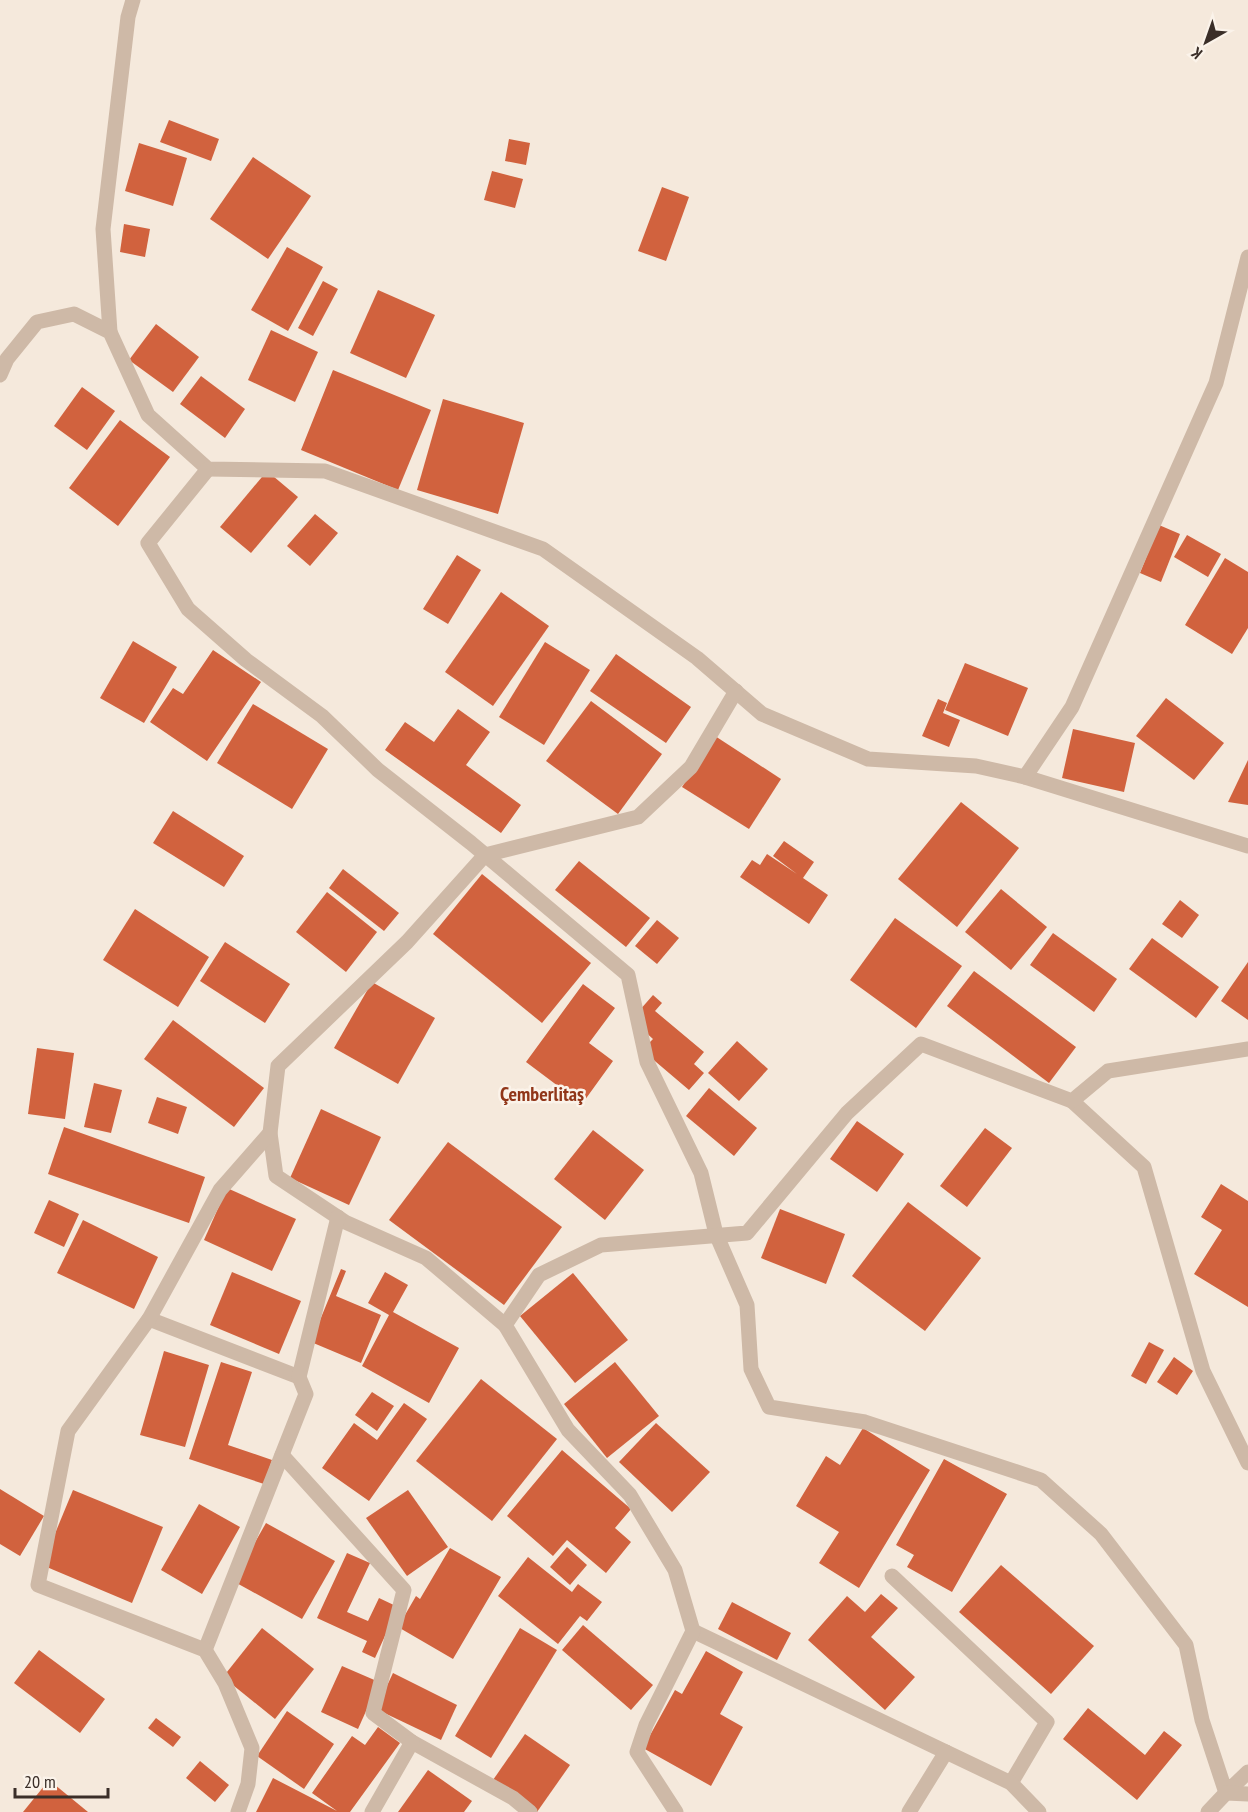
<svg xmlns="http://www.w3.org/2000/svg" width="1248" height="1812" viewBox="0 0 1248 1812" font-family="'PT Sans Narrow',sans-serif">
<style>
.building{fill:#d1623e}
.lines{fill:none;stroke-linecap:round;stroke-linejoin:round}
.minor{stroke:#ceb9a7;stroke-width:15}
.labels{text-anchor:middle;stroke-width:5;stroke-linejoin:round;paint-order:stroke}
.quarter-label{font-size:20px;font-weight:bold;fill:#913619;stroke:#fbf3ea}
</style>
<rect width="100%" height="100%" fill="#f5e9dc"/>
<!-- building -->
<g class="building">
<path d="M169,120l50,19 -8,22 -51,-19z"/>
<path d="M509,139l21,4 -4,22 -21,-4z"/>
<path d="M139,143l48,15 -14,48 -48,-15z"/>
<path d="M253,157l58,39 -43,63 -58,-40z"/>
<path d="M492,171l31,8 -8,29 -31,-8z"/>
<path d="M662,187l27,10 -23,64 -28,-10z"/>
<path d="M124,224l26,5 -5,28 -25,-5z"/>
<path d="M287,247l36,20 -35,64 -37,-21z"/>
<path d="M323,281l15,8 -25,47 -15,-8z"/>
<path d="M378,290l57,25 -29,63 -56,-25z"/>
<path d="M156,324l43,33 -26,35 -44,-32z"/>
<path d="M271,330l47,22 -23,50 -47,-22z"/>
<path d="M333,370l98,40 -33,80 -97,-40z"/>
<path d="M201,376l44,33 -20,29 -45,-34z"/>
<path d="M82,387l33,24 -28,39 -33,-24z"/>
<path d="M443,399l81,24 -26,91 -81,-24z"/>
<path d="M120,420l50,37 -52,69 -49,-38z"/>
<path d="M267,471l31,26 -47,56 -31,-26z"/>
<path d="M315,514l23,19 -28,33 -23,-20z"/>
<path d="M1159,525l21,9 -19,48 -21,-9z"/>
<path d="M1187,535l34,19 -13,23 -34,-20z"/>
<path d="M457,555l24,15 -33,54 -25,-15z"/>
<path d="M1225,558l23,14v56l-16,26 -47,-29z"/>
<path d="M501,592l48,34 -56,80 -48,-34z"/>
<path d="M133,641l44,26 -33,56 -44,-25z"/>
<path d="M545,642l45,28 -46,75 -45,-28z"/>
<path d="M213,650l48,32 -54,79 -57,-39 23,-34 10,6z"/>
<path d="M616,654l75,53 -25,36 -76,-52z"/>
<path d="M965,663l63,25 -20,48 -63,-26z"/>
<path d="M1166,698l58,45 -30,37 -58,-44z"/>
<path d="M938,699l9,4 -4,10 17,7 -11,27 -27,-11z"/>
<path d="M591,701l71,53 -44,60 -72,-53z"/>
<path d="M253,704l75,45 -36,60 -75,-46z"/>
<path d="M458,709l32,23 -24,33 55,40 -20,28 -116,-83 20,-28 29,20z"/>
<path d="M1073,729l62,14 -11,49 -62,-14z"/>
<path d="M715,736l66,43 -32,50 -67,-42z"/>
<path d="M1248,760v45l-20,-3z"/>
<path d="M961,802l58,46 -62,79 -59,-48z"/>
<path d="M173,811l71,45 -20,31 -71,-44z"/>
<path d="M784,841l30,21 -11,16 25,17 -19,29 -69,-47 12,-17 8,5 7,-11 30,20 -24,-18z"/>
<path d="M579,861l71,57 -24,29 -71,-57z"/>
<path d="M343,869l56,44 -15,18 -55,-43z"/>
<path d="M482,874l109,89 -49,60 -109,-89z"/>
<path d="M1001,889l46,38 -36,43 -46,-38z"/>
<path d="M327,892l50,40 -31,40 -50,-40z"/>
<path d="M1180,900l19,15 -17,23 -20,-14z"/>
<path d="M135,909l74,48 -31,50 -75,-47z"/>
<path d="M895,918l67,48 -46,62 -66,-48z"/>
<path d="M657,920l22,18 -22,26 -22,-18z"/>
<path d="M1053,933l64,46 -23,33 -64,-47z"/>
<path d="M1152,938l67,49 -23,31 -67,-49z"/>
<path d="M225,942l65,42 -25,39 -65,-42z"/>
<path d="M1248,962v58l-27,-19z"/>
<path d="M974,971l102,76 -27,36 -102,-77z"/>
<path d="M372,982l63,36 -37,66 -64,-36z"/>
<path d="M583,984l32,24 -26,35 24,18 -31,43 -56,-42z"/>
<path d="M653,995l9,8 -7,8 49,41 -10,12 10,9 -15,17 -40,-34 -2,-11 6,-6 -11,-10 -3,-18z"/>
<path d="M173,1020l91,68 -30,39 -90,-68z"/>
<path d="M737,1041l31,28 -29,32 -31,-28z"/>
<path d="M37,1048l37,5 -9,66 -37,-5z"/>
<path d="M94,1083l28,7 -11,43 -27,-6z"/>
<path d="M709,1088l48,40 -23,28 -48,-40z"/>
<path d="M157,1097l30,10 -9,27 -30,-11z"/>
<path d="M321,1109l60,28 -32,68 -59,-27z"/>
<path d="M857,1121l47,33 -27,38 -47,-33z"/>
<path d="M64,1127l141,50 -16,46 -141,-49z"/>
<path d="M985,1128l27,20 -45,59 -27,-21z"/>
<path d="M593,1130l51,40 -39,50 -51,-41z"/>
<path d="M448,1142l114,85 -58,78 -115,-85z"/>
<path d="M1221,1184l27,17v106l-54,-33 28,-44 -21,-13z"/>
<path d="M227,1188l69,31 -24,52 -68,-31z"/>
<path d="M49,1200l30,14 -15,33 -30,-14z"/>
<path d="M908,1202l73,56 -56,73 -73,-55z"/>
<path d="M780,1209l65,25 -19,50 -65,-26z"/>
<path d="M83,1220l75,37 -24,52 -77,-36z"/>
<path d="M341,1269l5,2 -10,25 45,19 -20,48 -50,-21z"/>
<path d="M232,1272l69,29 -22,53 -69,-29z"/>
<path d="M385,1272l23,13 -15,27 66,36 -30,55 -67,-37 27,-51 -21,-12z"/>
<path d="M573,1273l55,67 -53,43 -55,-67z"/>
<path d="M1149,1342l15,8 -18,34 -15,-8z"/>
<path d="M164,1351l45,14 -24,82 -45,-12z"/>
<path d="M1174,1357l19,14 -16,24 -20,-13z"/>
<path d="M221,1362l31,10 -24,73 44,15 -8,24 -75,-25z"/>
<path d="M615,1362l44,54 -52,42 -43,-54z"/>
<path d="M481,1379l76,60 -65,82 -76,-60z"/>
<path d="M372,1392l22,14 -17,25 -22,-16z"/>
<path d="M404,1403l23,16 -58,82 -47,-33 32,-45 23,17z"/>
<path d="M656,1423l54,49 -38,40 -53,-50z"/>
<path d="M863,1428l67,42 -71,118 -40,-25 20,-31 -43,-26 30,-50 14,9z"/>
<path d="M562,1450l69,59 -16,19 16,14 -25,31 -39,-33 -14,16 -46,-40z"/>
<path d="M944,1459l63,35 -55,98 -45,-25 7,-12 -18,-10z"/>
<path d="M0,1489l44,27 -24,40 -20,-12z"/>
<path d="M73,1490l90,37 -31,76 -90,-38z"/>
<path d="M408,1490l40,57 -41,29 -41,-58z"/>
<path d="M199,1504l41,23 -38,67 -41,-24z"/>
<path d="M266,1523l69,38 -33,58 -69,-38z"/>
<path d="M567,1547l20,18 -17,20 -20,-18z"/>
<path d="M450,1548l51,29 -48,82 -55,-32 18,-31 4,3z"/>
<path d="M347,1553l23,10 -23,49 21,9 11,-23 19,9 -23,51 -13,-6 5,-11 -50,-23z"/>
<path d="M528,1557l44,35 6,-8 24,18 -15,19 -7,-5 -22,28 -60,-48z"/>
<path d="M1001,1565l93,81 -43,48 -92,-82z"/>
<path d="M881,1594l17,14 -27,29 44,40 -30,33 -77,-70 39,-44 18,16z"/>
<path d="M732,1602l59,31 -14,27 -59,-31z"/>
<path d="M583,1625l70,60 -22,25 -69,-60z"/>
<path d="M262,1628l52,41 -39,50 -52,-42z"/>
<path d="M520,1628l37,22 -66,108 -36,-22z"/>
<path d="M39,1650l66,49 -25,34 -66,-50z"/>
<path d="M706,1651l37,21 -23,42 23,13 -32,59 -68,-38 32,-58 7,4z"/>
<path d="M342,1666l37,16 -21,47 -37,-17z"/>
<path d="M393,1673l64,32 -16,35 -65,-31z"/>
<path d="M1088,1708l57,47 19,-24 18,14 -45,55 -74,-61z"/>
<path d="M287,1711l47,33 -30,45 -47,-33z"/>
<path d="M156,1718l25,19 -8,10 -25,-19z"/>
<path d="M378,1727l22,16 -50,69h-94l17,-34 64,33 -25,-18 40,-57 13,9z"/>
<path d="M525,1734l45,31 -33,47 -44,-32z"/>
<path d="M200,1761l29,24 -14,17 -29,-24z"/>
<path d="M428,1770l44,31 -8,11h-66z"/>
<path d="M49,1780l39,32h-65z"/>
</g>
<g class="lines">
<!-- minor -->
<g class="minor">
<path d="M110,332l-7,-103 25,-212 5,-17"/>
<path d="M0,375l7,-16 30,-37 37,-8 36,18 38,83 60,54 117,2 218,78 154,109 65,56 106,45 108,7 49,11 223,69"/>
<path d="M208,469l-60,74 40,66 58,51 76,56 56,54 93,73 157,132 19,87 54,111 15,61 31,71 4,64 18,38 96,15 176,58 60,54 85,111 16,75 24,73 22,-21"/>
<path d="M1025,777l47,-70 144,-324 32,-126"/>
<path d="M1072,1101l72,66 59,204 45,92"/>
<path d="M149,1319l150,58"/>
<path d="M505,1325l-79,-67 -81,-36 -69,-46 -6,-43 8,-67 129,-124 78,-87 153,-38 53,-50 45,-76"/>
<path d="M282,1455l122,135 -31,123 39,29 101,56 17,14"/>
<path d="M892,1576l155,146 -36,61"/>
<path d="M693,1631l253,121"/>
<path d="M205,1650l101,-256 -7,-17 39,-160"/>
<path d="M238,1812l10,-28 4,-36 -27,-65 -20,-33 -167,-65 30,-154 81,-112 71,-129 50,-57"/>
<path d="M372,1812l40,-70"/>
<path d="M676,1812l-39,-60 9,-27 47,-94 -18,-61 -45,-75 -62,-65 -63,-105 34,-50 62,-30 146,-12 100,-120 74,-69 151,57 36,-30 140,-22"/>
<path d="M909,1812l37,-60 65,31 28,29"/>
<path d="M1208,1812l18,-19 22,1"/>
</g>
</g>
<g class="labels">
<!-- quarter labels -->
<g class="quarter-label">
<text x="542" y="1101">Çemberlitaş</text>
</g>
</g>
<!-- north arrow -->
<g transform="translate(1206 42) rotate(220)" stroke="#fbf3ea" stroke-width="4.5" paint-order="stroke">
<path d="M0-4.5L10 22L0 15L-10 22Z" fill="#3a2e28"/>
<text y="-9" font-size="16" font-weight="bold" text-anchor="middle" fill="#3a2e28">K</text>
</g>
<!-- scale -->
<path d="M15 1788v9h93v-9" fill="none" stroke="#3a2e28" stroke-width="3"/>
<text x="24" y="1788" font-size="18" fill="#3a2e28" stroke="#fbf3ea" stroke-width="4.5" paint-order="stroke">20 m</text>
</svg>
